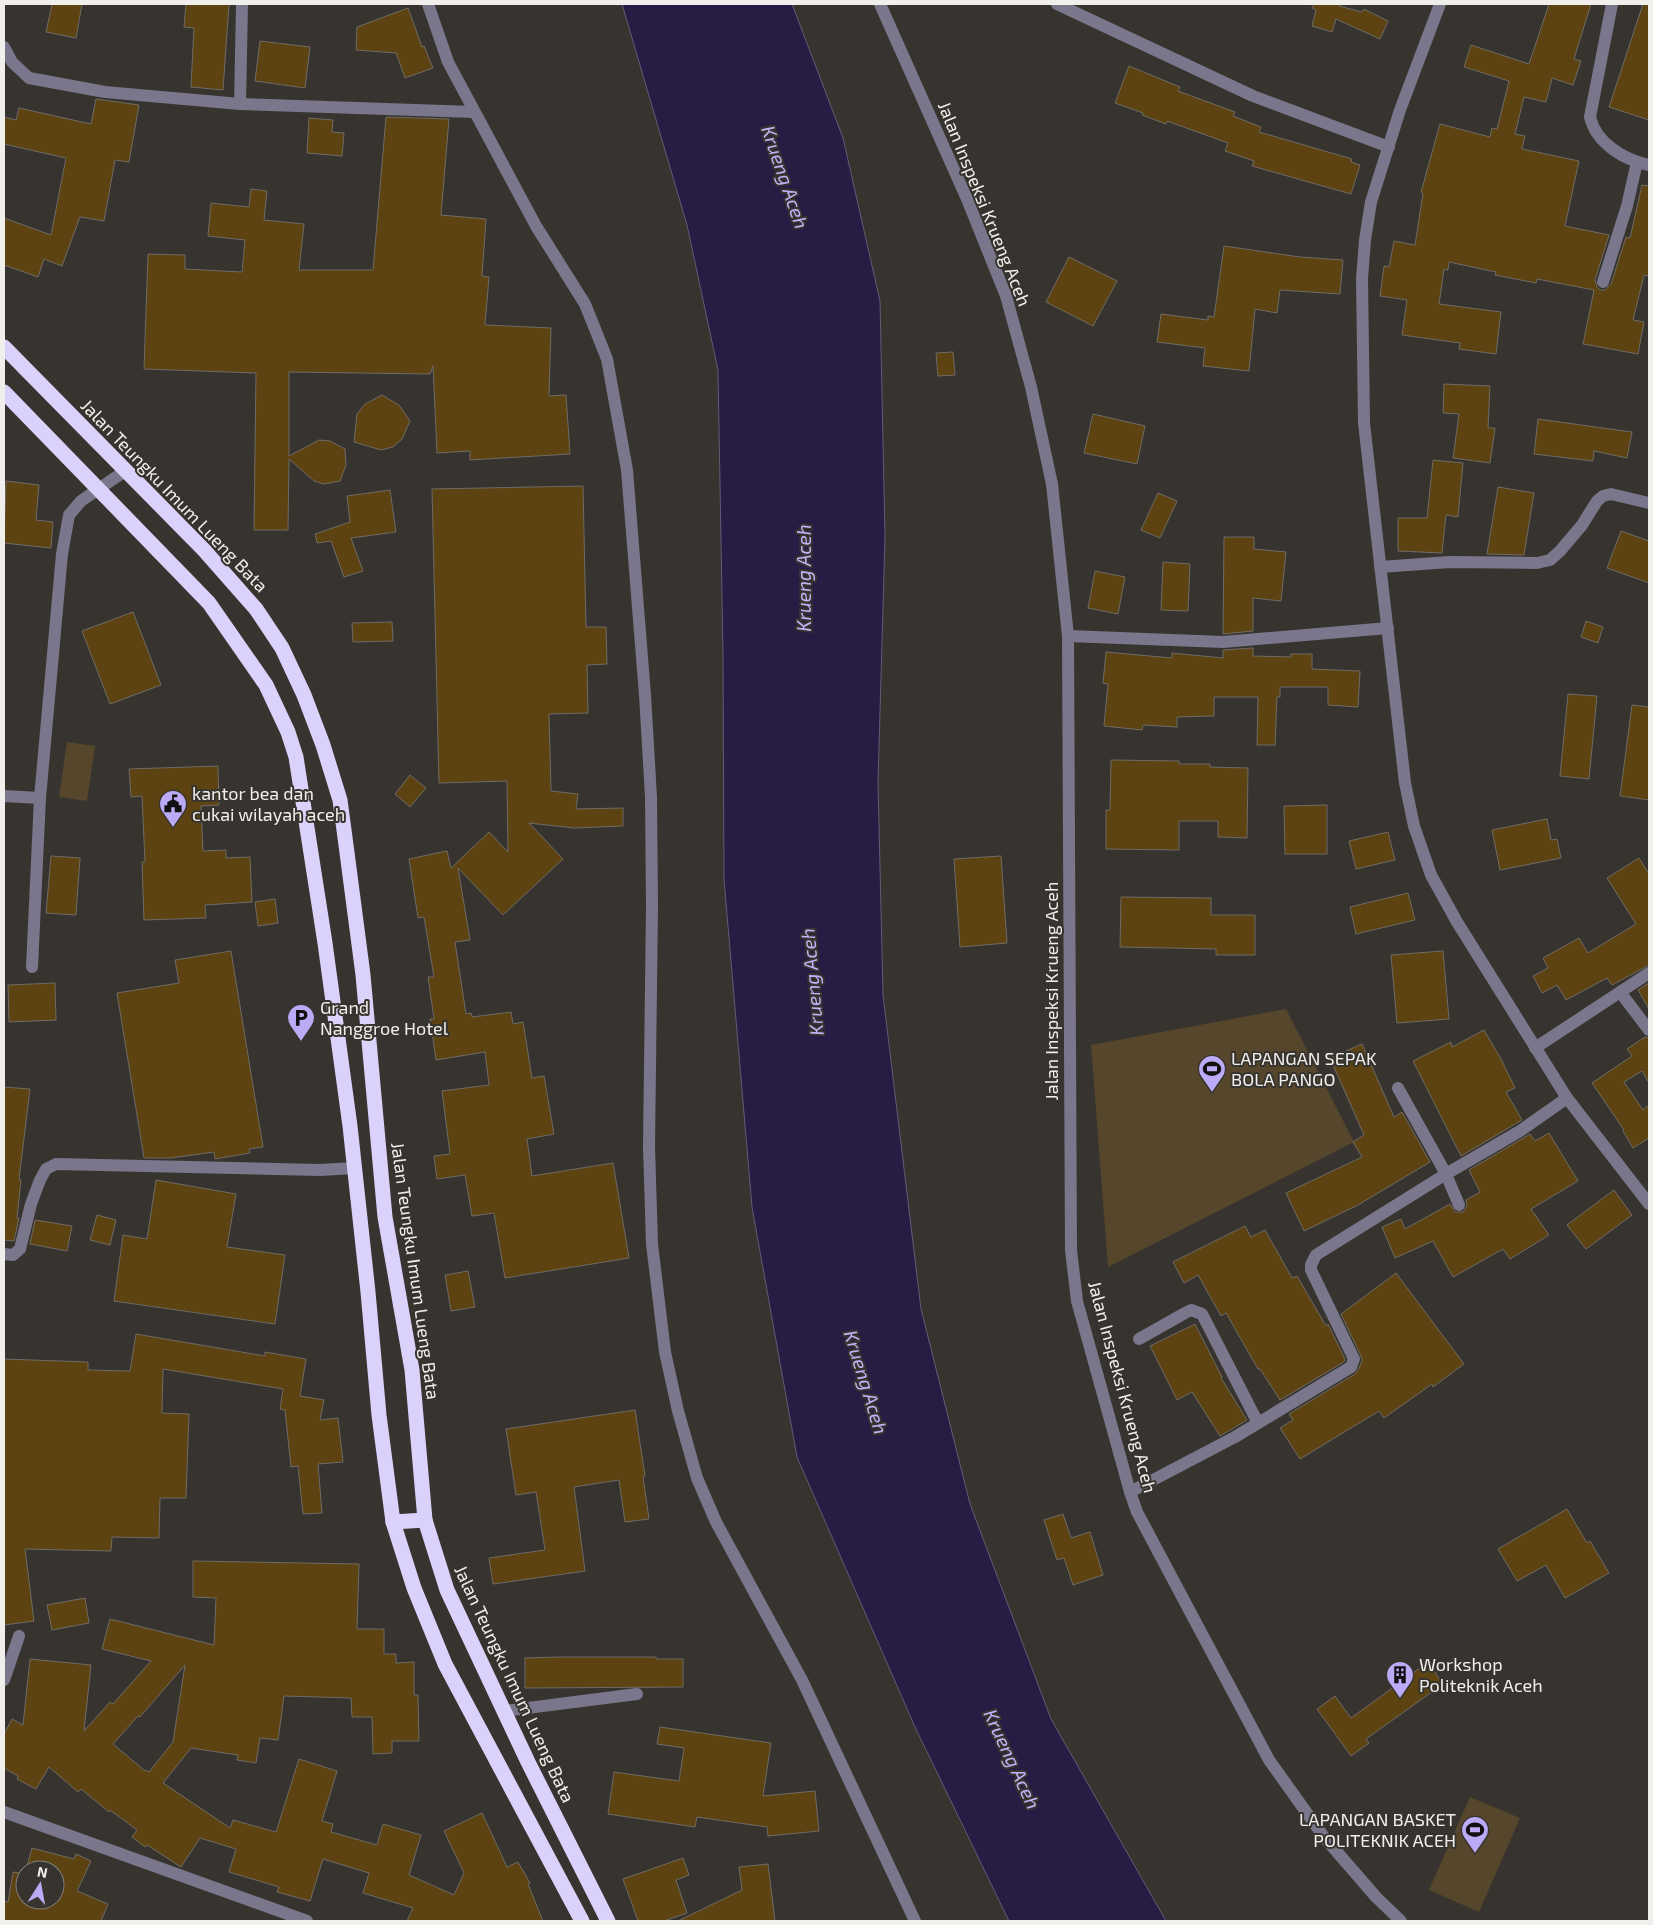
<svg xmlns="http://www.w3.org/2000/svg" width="1653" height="1925" viewBox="0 0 1653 1925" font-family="'Exo 2',sans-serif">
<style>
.green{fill:#55462c}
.water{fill:#281b44;stroke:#645b76}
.building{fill:#5d4311;stroke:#6f6b65;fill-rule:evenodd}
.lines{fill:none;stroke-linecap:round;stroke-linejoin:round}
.minor{stroke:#7a768b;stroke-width:12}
.highway{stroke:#dbd2fc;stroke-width:15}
.labels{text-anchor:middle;stroke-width:4;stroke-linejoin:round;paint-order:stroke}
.street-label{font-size:18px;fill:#f1efeb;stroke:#37342f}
.poi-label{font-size:18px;fill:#f1efeb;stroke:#37342f;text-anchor:start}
.water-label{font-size:19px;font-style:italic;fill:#c4b3fc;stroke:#37342f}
</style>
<rect width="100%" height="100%" fill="#37342f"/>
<!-- green -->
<g class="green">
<path d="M67,742l28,4 -8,55 -28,-4z"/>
<path d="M1286,1009l68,133 -246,125 -17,-222z"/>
<path d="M1470,1797l50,21 -41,94 -50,-22z"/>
</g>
<!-- water -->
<path class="water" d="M622,4h170l51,134 37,163 5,235 -7,247 5,212 38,314 49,195 81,215 115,202h-157l-94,-194 -118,-270 -45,-250 -28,-328 -1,-225 -5,-284 -31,-145z"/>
<!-- building -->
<g class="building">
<path d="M52,4h30l-6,34 -30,-6z"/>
<path d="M186,4h43l-6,86 -32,-3 3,-59 -10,-1z"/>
<path d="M1314,4h26l-1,2 23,6 2,-3 24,12 -8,18 -44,-20 -4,13 -20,-6 4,-16 -4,-2z"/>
<path d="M1549,4h42l-17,55 7,2 -8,24 -21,-7 -6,24 -22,-5 -9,37 10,2 -3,13 57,12 -14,65 44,9 -14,45 2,7 3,3h5l6,-6 15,-47 4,1 12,-53 7,1v90l-5,-1 -11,45 11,2 -6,32 -55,-10 11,-54 -57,-11 -1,4 -41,-8 1,-3 -47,-10 -1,8 -4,-1 -5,35 62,8 -5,42 -37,-5 1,-6 -58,-8 5,-35 -27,-4 4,-30 5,1 5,-26 21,4 8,-52 -2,-1 19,-68 50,13 2,-9 5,1 12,-48 -45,-14 7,-22 58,19z"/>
<path d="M1643,4h6v116l-40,-13z"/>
<path d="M408,8l14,39 2,-1 9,22 -28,10 -9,-25 -40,-3 1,-23z"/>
<path d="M260,41l50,6 -5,41 -50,-7z"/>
<path d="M1129,66l51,21 -2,4 57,21 -2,4 28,11 -2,5 93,27 -1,3 9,3 -9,29 -99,-28 2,-5 -29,-10 3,-8 -61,-22 -1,3 -24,-9 1,-2 -28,-10z"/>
<path d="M96,99l43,6 -10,57 -14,-2 -11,61 -24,-4 -18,49 -18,-7 -6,18 -34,-12v-47l47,17 15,-77 -62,-14v-27l12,3 3,-12 72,16z"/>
<path d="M386,117l63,2 -8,96 45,4 -4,57 7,1 -4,48 66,3 -2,68 17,-1 4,59 -100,6v-9l-33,2 -4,-87 -3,8 -141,-2v84l30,-16 11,1 15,8 1,16 -6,16 -16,3 -10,-3 -25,-22 -1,71h-34l2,-157 -112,-4 4,-115 37,1v14l57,3 3,-32 -37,-4 3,-33 38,4 2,-18 16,2 -3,29 40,4 -5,46h74z"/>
<path d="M309,118l24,2 -1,12 12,1 -2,23 -35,-3z"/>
<path d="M1224,246l76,11 43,3 -3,34 -60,-4 -3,23 -22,-4 -6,62 -46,-5 2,-18 -48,-6 4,-28 47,6v-4l6,1z"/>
<path d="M1069,257l48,24 -24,45 -47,-24z"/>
<path d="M953,352l2,23 -17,1 -2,-23z"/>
<path d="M1444,384l46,2 -2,42h7l-5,35 -37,-5 6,-44 -16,-1z"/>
<path d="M382,395l17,10 11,16 -8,18 -9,8 -12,3 -27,-8 3,-28 8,-10z"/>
<path d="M1093,414l52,12 -8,38 -53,-11z"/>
<path d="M1538,419l94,13 -5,26 -33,-7 -1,10 -59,-7z"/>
<path d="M1433,460l30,3 -5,54 -12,-2 -4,38 -44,-2v-33h29z"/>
<path d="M6,481l33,4 -3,35 17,2 -2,26 -47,-5z"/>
<path d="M583,486l3,141h20l1,37 -20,1 1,48 -39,1 2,77 27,3 -2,15 47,-1v18l-49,2 -45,-5 34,36 -60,56 -45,-47 12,72 -15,2 11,72 5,-1 1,4 39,-5 2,12 10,-2 9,56 12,-2 10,58 -27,5 5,37 81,-13 16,95 -124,20 -11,-65 -22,3 -7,-41 -28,4 -3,-23 16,-2 -8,-63 47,-6 -4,-33 -49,8 -6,-41h4l-6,-42h6l-10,-60 -6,1 -9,-59 38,-8 4,17 38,-36 19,20 -1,-71 -68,2 -7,-294z"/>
<path d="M1498,487l36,6 -10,62 -37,-1z"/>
<path d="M390,490l6,42 -45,6 12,33 -19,6 -13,-36 -14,2 -2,-9 35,-12 -3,-26z"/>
<path d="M1158,493l19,8 -17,37 -19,-8z"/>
<path d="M1621,531l28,10v42l-42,-15z"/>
<path d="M1224,537h30v12l32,3 -5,49 -28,-3v33l-30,3z"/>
<path d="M1163,562l27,2 -2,47 -27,-1z"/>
<path d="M1095,571l30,6 -7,37 -30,-6z"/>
<path d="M133,612l28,73 -51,19 -28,-73z"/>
<path d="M1586,621l17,6 -5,16 -17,-6z"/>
<path d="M392,622l1,19 -40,1 -1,-19z"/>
<path d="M1253,648v8l38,1v-3h21v15l48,2 -2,36 -30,-2v-18h-48v10h-3l-2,48h-18l1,-48h-44v19l-37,1v10l-34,-2 -1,5 -38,-4 4,-42 -5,-1 3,-31 66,6v-5l51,5v-8z"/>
<path d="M1568,694l29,2 -8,83 -29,-3z"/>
<path d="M1632,705l17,2v93l-29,-4z"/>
<path d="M1111,760l68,1v3h31v3l38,1 -1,70 -29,-1v-16h-39v29l-73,-1v-39h4z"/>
<path d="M218,766l1,39 -18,1 2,45 23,-1v8l24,-1 2,45 -47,3 1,13 -62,2 -2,-58h3l-3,-66 -11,1 -2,-28z"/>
<path d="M410,775l16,13 -16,19 -15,-13z"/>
<path d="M1327,805v49h-42l-1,-48z"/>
<path d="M1547,819l4,21 6,-1 4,19 -61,12 -8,-40z"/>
<path d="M1388,832l7,28 -39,9 -7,-28z"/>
<path d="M51,856l29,2 -4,57 -30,-2z"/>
<path d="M1001,856l6,87 -47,4 -6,-88z"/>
<path d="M1639,858l10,16v91l-37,20 -5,-7 -41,22 -9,-15 -15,8 -9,-17 15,-8 -5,-10 36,-20 9,15 48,-29 -29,-46z"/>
<path d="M1408,893l7,27 -59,14 -6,-27z"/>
<path d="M1121,897l90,1v17h44v40h-39v-6l-96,-2z"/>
<path d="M275,899l3,24 -20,3 -3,-24z"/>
<path d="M231,951l32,196 -14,2 1,4 -35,6 -1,-7 -43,6h-27l-27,-165 62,-10 -4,-23z"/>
<path d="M1443,951l6,68 -52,4 -6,-68z"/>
<path d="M55,983l1,37 -47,2 -1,-37z"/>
<path d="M1649,983v26l-11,-19z"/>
<path d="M1484,1030l17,29 14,29 -9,4 16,28 -61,36 -48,-95 38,-19 1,5z"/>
<path d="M1645,1037l4,1v45l-7,-12 -18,11 19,28 6,-5v33l-16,10 -10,-17 1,-1 -32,-47 40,-27 -5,-7z"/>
<path d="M1362,1044l32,73 8,-5 28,50 -72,43 -54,26 -18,-38 76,-36 -9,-15 11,-7 -34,-77z"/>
<path d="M4,1087l26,2 -11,90 2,1 -4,38h2l-5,23 -10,-1z"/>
<path d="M1549,1133l29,48 -47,28 18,26 -39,24 -7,-10 -50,28 -20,-36 -38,17 -13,-31 19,-8 4,10 45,-25 5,8h8l4,-6 -1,-6 14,-8 -11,-22 61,-36 5,7z"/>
<path d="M156,1180l80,14 -9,53 58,8 -10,69 -161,-23 9,-66 24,4z"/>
<path d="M1614,1190l18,25 -46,34 -19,-24z"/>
<path d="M97,1215l19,5 -6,25 -20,-5z"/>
<path d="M35,1220l37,6 -5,25 -37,-7z"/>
<path d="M1245,1226l6,11 14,-7 27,48 5,-2 29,50 2,-2 17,35 -1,3 -64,38 -20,-31h-2l-32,-56 -5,3 -23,-41 -14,8 -11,-21z"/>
<path d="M468,1271l7,36 -24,4 -6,-36z"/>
<path d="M1396,1273l68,91 -31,23 -1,-3 -48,34 -5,-7 -79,48 -20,-31 13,-8 -4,-6 66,-40 3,-4 4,-9 -1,-5 -20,-42z"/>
<path d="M1195,1324l27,53 -1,1 26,42 -27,16 -28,-44 -15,8 -27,-54z"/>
<path d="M136,1334l129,22v-4l41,7 -6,37 24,4 -4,20 18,-2 5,44 -25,2 4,49 -19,1 -5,-48 -7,1 -6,-57 -5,-1 3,-20 -120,-20 -1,44 27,1 -3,84h-26l-1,40 -47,-1 -1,14 -86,-2 9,72 -30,4v-266l84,3v8l42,1z"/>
<path d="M635,1410l10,66 -2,1 6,42 -24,3 -6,-42 -45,7 11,84 -92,13 -4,-26 56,-8 -9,-58 -20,3 -10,-66z"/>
<path d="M1567,1509l20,34 3,-2 19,32 -44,25 -19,-33 -29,16 -19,-32z"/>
<path d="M1063,1514l8,24 19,-6 13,43 -30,10 -9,-27 -7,2 -13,-40z"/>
<path d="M193,1561l166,3 -2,65h27v25h12v9l18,-1v33h4l1,46h-27v12l-19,1 -1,-37h-20l-1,-19 -67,-2 -6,44 -18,-2 -4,25 -19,-3 1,-5 -47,-7 -28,35 67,45 3,-8 43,12 23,-73 38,12 -15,50 11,3 -2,8 46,13 6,-21 38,11 -12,40 45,20 10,-22 -20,-42 38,-18 25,54 11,-5 12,21 -2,1 15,37h-136l6,-13 -50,-15 6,-20 -46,-14 -13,42 -33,-9 2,-5 -50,-15 7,-23 -36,-11 -19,29 -34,-22 -2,2 -13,-10 5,-7 -27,-20 -1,2 -28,-23 -3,3 -29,-25 -13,22 -19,-10 1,-3 -14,-8v-34l8,-15 11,6 7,-66 61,6 -7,66 26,-29 3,2 38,-43 -49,-12 8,-30 104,26 2,-47 -23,-1zM185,1665l-12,77 -24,30 -3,-2 -1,1 -32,-27 25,-28 2,1z"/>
<path d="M85,1598l4,25 -37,7 -5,-25z"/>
<path d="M559,1657h97v2h27v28l-158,1v-30z"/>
<path d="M1428,1662l15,22 -77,55 3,4 -18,13 -34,-47 18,-13 16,22z"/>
<path d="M660,1727l111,16 -8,53 52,-5 4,40 -51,5 -1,-9 -70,-10 -2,10 -87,-13 6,-42 65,9 5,-33 -27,-4z"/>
<path d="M32,1848l42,11 2,-5 15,7 -14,30 31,13 -7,17h-97v-20l4,1 5,-30 12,2v26h30v-30h-29z"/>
<path d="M683,1858l6,17 -13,5 11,33 -23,8h-26l-15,-42z"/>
<path d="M768,1864l7,57h-97l64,-31 -3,-23z"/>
</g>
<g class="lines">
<!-- minor -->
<g class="minor">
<path d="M428,4l20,58 88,164 49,78 22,55 20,111 18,225 6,102 1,109 -3,241 3,97 13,108 13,59 19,67 19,44 86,158 113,241"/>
<path d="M880,4l87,195 39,97 25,91 21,97 16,152 3,614 6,51 53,191 7,20 132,248 55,77 52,60 25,24"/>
<path d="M1057,4l196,92 136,51"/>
<path d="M1440,4l-40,106 -29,92 -6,38 -3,39 2,144 41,360 9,43 17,49 26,47 110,176 82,106"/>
<path d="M1612,4l-22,113c6,26 34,43 59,48"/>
<path d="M4,47l8,15 17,16 76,14 135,12 234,8"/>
<path d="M240,104l2,-100"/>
<path d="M1603,282l24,-76 10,-44"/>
<path d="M1380,567l70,-5 87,1 13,-3 10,-9 22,-26 15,-24 6,-5 8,-2 38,9"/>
<path d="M1068,636l155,6 165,-14"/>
<path d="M4,796l36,2"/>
<path d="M32,967l8,-169 22,-244 7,-39 12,-14 44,-30"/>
<path d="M1620,992l29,38"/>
<path d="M1535,1048l114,-75"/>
<path d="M1398,1088l48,86 13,31"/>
<path d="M4,1254l9,1 7,-6 11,-45 9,-24 6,-11 10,-5 264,6 35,-2"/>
<path d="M1139,1339l46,-26 6,-3 11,4 56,109"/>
<path d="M1130,1492l105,-55 116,-70 3,-8 -43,-89v-5l5,-10 130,-81 74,-43 47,-33"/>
<path d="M4,1680l15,-44"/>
<path d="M504,1711l133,-17"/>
<path d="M4,1812l303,109"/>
</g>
<!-- highway -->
<g class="highway">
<path d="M4,347l200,203 52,59 26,39 22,47 19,50 17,55 6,45 17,130 22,242 27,153 13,150 22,70 81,172 80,159"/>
<path d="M4,392l205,211 57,82 22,47 8,25 29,186 25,183 18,166 11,123 14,107 21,66 31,76 137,257"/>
<path d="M393,1522l32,-2"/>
</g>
</g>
<!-- icons -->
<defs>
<symbol id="civic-pin" viewBox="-11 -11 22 30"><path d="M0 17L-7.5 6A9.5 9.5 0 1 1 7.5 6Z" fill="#bcaaf6" stroke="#37342f"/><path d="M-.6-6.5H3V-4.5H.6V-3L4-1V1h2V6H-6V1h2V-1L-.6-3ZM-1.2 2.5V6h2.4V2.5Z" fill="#111"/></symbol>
<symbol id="parking-pin" viewBox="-11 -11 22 30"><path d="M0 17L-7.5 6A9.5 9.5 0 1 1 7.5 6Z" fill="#bcaaf6" stroke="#37342f"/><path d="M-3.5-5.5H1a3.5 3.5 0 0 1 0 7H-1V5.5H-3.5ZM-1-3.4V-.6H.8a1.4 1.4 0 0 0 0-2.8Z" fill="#111"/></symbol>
<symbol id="stadium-pin" viewBox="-11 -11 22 30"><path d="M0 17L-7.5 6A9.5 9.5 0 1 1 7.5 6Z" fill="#bcaaf6" stroke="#37342f"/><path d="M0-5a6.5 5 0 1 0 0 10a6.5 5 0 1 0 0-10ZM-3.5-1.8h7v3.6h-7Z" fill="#111"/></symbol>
<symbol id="building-pin" viewBox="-11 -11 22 30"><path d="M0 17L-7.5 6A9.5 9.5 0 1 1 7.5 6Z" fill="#bcaaf6" stroke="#37342f"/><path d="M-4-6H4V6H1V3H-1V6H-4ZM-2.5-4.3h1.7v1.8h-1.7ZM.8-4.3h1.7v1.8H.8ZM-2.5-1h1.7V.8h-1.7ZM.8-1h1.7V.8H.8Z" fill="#111"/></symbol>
</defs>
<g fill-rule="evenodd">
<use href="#civic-pin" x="157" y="788" width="32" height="43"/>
<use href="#parking-pin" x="285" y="1002" width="32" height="43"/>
<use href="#stadium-pin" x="1196" y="1053" width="32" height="43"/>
<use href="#building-pin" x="1384" y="1659" width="32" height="43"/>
<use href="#stadium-pin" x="1459" y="1814" width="32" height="43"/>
</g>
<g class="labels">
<!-- street labels -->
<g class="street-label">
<text transform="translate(984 204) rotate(68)" y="6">Jalan Inspeksi Krueng Aceh</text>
<text transform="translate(174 496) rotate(46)" y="6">Jalan Teungku Imum Lueng Bata</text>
<text transform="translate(1052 991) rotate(-90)" y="6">Jalan Inspeksi Krueng Aceh</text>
<text transform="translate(415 1271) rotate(82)" y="6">Jalan Teungku Imum Lueng Bata</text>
<text transform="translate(1122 1387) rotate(75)" y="6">Jalan Inspeksi Krueng Aceh</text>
<text transform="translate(514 1684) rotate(65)" y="6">Jalan Teungku Imum Lueng Bata</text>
</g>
<!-- poi labels -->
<g class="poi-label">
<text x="192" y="800">kantor bea dan<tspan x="192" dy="21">cukai wilayah aceh</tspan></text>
<text x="320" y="1014">Grand<tspan x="320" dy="21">Nanggroe Hotel</tspan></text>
<text x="1231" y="1065">LAPANGAN SEPAK<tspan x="1231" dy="21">BOLA PANGO</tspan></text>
<text x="1419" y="1671">Workshop<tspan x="1419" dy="21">Politeknik Aceh</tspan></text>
<text x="1456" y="1826" text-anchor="end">LAPANGAN BASKET<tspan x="1456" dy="21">POLITEKNIK ACEH</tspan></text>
</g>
<!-- water labels -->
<g class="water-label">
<text transform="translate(785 177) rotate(71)" y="7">Krueng Aceh</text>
<text transform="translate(804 578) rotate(-90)" y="7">Krueng Aceh</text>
<text transform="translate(812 982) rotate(-95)" y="7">Krueng Aceh</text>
<text transform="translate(866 1382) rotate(73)" y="7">Krueng Aceh</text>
<text transform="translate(1012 1759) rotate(65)" y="7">Krueng Aceh</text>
</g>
</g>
<!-- border -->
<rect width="1653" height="1925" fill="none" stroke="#f1efeb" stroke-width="10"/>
<!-- north arrow -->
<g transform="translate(40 1885) rotate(11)"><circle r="24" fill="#37342f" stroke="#817f7a"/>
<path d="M0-4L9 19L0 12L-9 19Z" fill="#bcaaf6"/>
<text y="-8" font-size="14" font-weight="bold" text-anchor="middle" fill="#f1efeb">N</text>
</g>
</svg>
